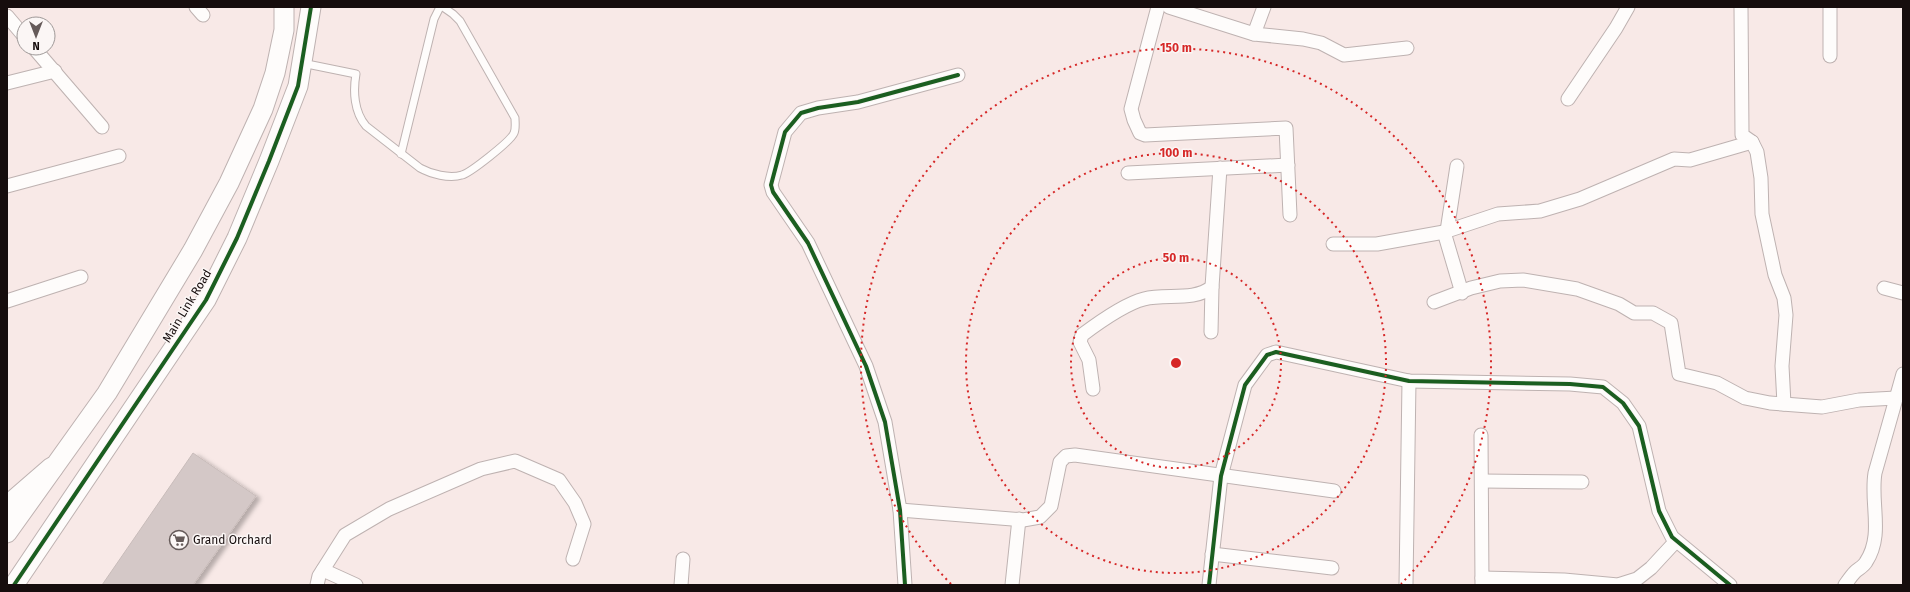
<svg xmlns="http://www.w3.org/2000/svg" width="1910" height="592" viewBox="0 0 1910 592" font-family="'Fira Sans',sans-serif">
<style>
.building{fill:#d4c8c7;stroke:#c8bcba;filter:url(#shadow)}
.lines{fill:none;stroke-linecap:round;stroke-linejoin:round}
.lane-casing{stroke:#beb2b1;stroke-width:9}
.street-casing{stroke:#beb2b1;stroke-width:15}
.secondary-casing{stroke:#beb2b1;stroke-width:21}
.primary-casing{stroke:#beb2b1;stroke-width:23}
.lane{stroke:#fefcfb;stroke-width:7}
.street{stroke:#fefcfb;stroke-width:13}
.secondary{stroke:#fefcfb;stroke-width:19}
.primary{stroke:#fefcfb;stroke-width:21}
.cycleway-casing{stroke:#fbf6f5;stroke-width:6}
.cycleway{stroke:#1b5e20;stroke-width:4}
.ring{fill:none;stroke:#d62828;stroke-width:2;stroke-dasharray:2 4}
.labels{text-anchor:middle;stroke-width:3;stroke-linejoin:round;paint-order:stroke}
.street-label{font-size:12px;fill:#160d0d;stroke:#fbf6f5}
.poi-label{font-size:12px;fill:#160d0d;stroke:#fbf6f5;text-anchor:start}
.centre{fill:#d62828;stroke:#fbf6f5;stroke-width:2}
.ring-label{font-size:12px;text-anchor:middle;font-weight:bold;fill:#d62828;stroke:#fbf6f5;stroke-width:3;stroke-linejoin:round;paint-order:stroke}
</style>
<defs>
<filter id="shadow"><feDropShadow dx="4.5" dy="2.5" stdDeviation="2" flood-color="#0004"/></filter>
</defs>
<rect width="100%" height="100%" fill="#f8e9e7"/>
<!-- building -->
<path class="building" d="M193,453l63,43 -63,89h-91z"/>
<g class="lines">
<defs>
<g id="lane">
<path d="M302,63l54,11c-3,17 -2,38 10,52l54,42c11,6 29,11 42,7 8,-2 49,-34 52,-42 2,-4 1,-11 1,-15l-55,-97 -7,-7 -10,-7"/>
<path d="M401,154l33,-135 6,-12"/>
</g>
<g id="street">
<path d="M196,7l7,8"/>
<path d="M1158,7l-27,102 3,11 6,13 5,2 141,-7 4,87"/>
<path d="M1169,7l85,27 49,5 18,4 23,12 63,-7"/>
<path d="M1741,7l1,128 10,7 5,10 4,26 1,36 13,61 9,23 2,17 -4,51 2,38"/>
<path d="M1830,7v49"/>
<path d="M7,16l17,20"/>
<path d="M1254,34l10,-27"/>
<path d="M34,48l68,79"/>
<path d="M7,83l48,-12"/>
<path d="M1568,99l48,-71 12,-21"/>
<path d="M1128,173l160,-8"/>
<path d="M7,186l112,-30"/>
<path d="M1447,231l10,-65"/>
<path d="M1444,232l18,61"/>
<path d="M1333,244h44l67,-12 54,-18 42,-3 40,-12 94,-40 16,1 62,-18"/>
<path d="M1884,288l19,5"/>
<path d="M7,301l74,-24"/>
<path d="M1434,302l37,-14 29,-7 23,-1 54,9 42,15 15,9h19l18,10 8,51 38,9 28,15 25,5 52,4 37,-7 37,-2"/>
<path d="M1211,332l1,-45 8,-119"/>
<path d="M1093,389l-4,-29 -9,-18 2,-7c16,-12 42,-31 62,-36 22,-6 49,3 68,-12"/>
<path d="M1481,435l1,150"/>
<path d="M1482,481l100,1"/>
<path d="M900,510l123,10 17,-3 11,-11 9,-44 6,-6 9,-1 259,36"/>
<path d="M1212,554l120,14"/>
<path d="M323,570l33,15"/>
<path d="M1482,578l82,2 54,5 19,-6 14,-11 25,-27"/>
<path d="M317,585l2,-9 26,-41 44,-26 92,-40 34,-8 44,19 16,23 9,21 -11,35"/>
<path d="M681,585l2,-26"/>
<path d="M905,585l-5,-75 -15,-88 -19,-56 -58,-123 -35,-51 -2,-7 14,-53 16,-19 17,-5 40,-6 100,-27"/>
<path d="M1012,585l7,-66"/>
<path d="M1209,585l12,-109 24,-91 22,-30 9,-3 133,29 161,3 33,3 20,16 16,23 20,85 13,26 58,48"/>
<path d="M1406,585l3,-204"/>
<path d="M1845,585c3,-4 6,-9 10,-13 3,-3 9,-6 11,-10 18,-27 4,-59 9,-89l28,-99"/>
</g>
<g id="secondary">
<path d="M7,533l100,-140 86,-143 36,-67 34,-74 12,-36 9,-43v-23"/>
<path d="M14,585l192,-285 31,-62 32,-77 29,-75 13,-79"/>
</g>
<path id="primary" d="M7,507l45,-39"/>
</defs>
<!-- lane casing -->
<use href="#lane" class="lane-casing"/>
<!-- street casing -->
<use href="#street" class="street-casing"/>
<!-- secondary casing -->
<use href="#secondary" class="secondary-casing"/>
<!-- primary casing -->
<use href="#primary" class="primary-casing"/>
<!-- lane -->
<use href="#lane" class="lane"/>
<!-- street -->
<use href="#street" class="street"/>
<!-- secondary -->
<use href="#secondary" class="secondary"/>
<!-- primary -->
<use href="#primary" class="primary"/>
<defs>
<g id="cycleway">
<path d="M14,585l192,-285 31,-62 32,-77 29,-75 13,-79"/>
<path d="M905,585l-5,-75 -15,-88 -19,-56 -58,-123 -35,-51 -2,-7 14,-53 16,-19 17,-5 40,-6 100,-27"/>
<path d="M1209,585l12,-109 24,-91 22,-30 9,-3 133,29 161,3 33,3 20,16 16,23 20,85 13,26 58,48"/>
</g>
</defs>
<!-- cycleway casing -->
<use href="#cycleway" class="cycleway-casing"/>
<!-- cycleway -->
<use href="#cycleway" class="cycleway"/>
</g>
<!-- distance rings -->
<g class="ring">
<circle cx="1176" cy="363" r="105"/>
<circle cx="1176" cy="363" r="210"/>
<path d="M951 584A315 315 0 1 1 1401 584"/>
</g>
<!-- icons -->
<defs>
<symbol id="supermarket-ring" viewBox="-11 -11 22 22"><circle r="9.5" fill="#fbf6f5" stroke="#655a59" stroke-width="1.5"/><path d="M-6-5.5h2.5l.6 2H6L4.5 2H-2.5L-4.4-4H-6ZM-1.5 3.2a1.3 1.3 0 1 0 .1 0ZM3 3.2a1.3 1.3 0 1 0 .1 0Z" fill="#655a59"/></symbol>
</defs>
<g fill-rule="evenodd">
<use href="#supermarket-ring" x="168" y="529" width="22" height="22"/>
</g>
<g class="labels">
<!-- street labels -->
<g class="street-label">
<text transform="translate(187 306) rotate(-59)" y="4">Main Link Road</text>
</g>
<!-- poi labels -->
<g class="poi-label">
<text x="193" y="544">Grand Orchard</text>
</g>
</g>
<circle cx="1176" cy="363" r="6" class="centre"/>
<g class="ring-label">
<text x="1176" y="52">150 m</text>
<text x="1176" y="157">100 m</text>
<text x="1176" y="262">50 m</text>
</g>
<!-- border -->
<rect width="1910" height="592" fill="none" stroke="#160d0d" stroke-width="16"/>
<!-- north arrow -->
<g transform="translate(36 36) rotate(180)"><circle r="19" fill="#fbf6f5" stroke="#9f9998"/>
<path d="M0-3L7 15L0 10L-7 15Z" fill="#655a59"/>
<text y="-6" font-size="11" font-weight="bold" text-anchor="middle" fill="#160d0d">N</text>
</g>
</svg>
